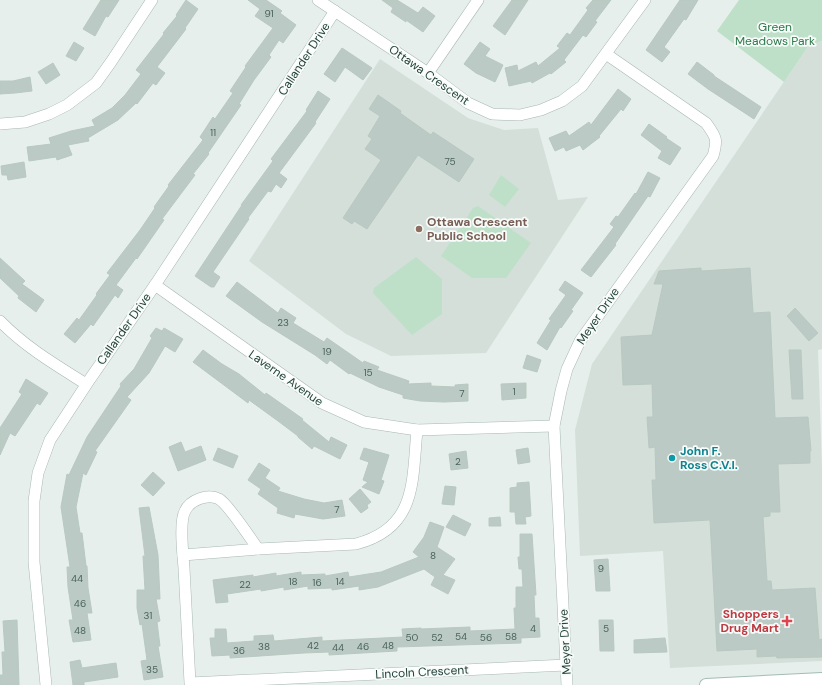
<svg xmlns="http://www.w3.org/2000/svg" width="822" height="685" viewBox="0 0 822 685" font-family="'DM Sans',sans-serif">
<style>
.built{fill:#d4dfda}
.green{fill:#bfe0c8}
.building{fill:#bbcac4;stroke:#b8c9c2}
.lines{fill:none;stroke-linecap:round;stroke-linejoin:round}
.minor-casing{stroke:#a8b8b2;stroke-width:12}
.secondary-casing{stroke:#a4bbb3;stroke-width:14}
.minor{stroke:#fff;stroke-width:11}
.secondary{stroke:#fff;stroke-width:12}
.education-dot{fill:#8d6e63;stroke:#f7fbf9;stroke-width:1.5}
.culture-dot{fill:#0f9aa8;stroke:#f7fbf9;stroke-width:1.5}
.health-dot{fill:#e0444e;stroke:#f7fbf9;stroke-width:1.5}
.labels{text-anchor:middle;stroke-width:3.5;stroke-linejoin:round;paint-order:stroke}
.number-label{font-size:10px;fill:#4a645c}
.park-label{font-size:12px;fill:#2d7a4b;stroke:#f7fbf9}
.street-label{font-size:12px;fill:#24423a;stroke:#f7fbf9}
.education-label{font-size:12px;font-weight:bold;fill:#785e54;stroke:#f7fbf9;text-anchor:start}
.culture-label{font-size:12px;font-weight:bold;fill:#0d838f;stroke:#f7fbf9;text-anchor:start}
.health-label{font-size:12px;font-weight:bold;fill:#be3a42;stroke:#f7fbf9;text-anchor:end}
</style>
<rect width="100%" height="100%" fill="#e6efeb"/>
<!-- built -->
<g class="built">
<path d="M822,41v308l-4,1 4,118v193l-152,7 -7,-117 -83,5 -5,-126 17,-66 217,-319z"/>
<path d="M380,59l88,59 36,12 34,-2 20,72 30,-3 -102,156 -95,3 -45,-22 -97,-73z"/>
</g>
<!-- green -->
<g class="green">
<path d="M739,0h83v41l-13,4 -25,37 -67,-51z"/>
<path d="M501,175l18,14 -14,18 -16,-12z"/>
<path d="M478,206l53,37 -25,35h-34l-31,-22 32,-48z"/>
<path d="M416,257l26,22v35l-30,21 -39,-42 1,-5z"/>
</g>
<!-- building -->
<g class="building">
<path d="M101,0h18l-11,17 -2,-1 -11,20 -12,-7z"/>
<path d="M186,0l12,9 -13,19 1,1 -29,38 8,6 -9,12 -3,-2 -16,21 -1,-1 -18,17 -30,18 1,3 -21,4 4,10 -15,5 -1,-3 -27,4 -2,-14 24,-3 -2,-6 22,-7 24,-5 -3,-6 20,-12 13,-13 16,-21 -5,-4 28,-36 -1,-1 14,-17 -1,-1z"/>
<path d="M248,0h18l16,11 -2,2 16,12 -13,18 -4,-3 -10,15 2,2 -17,23 -15,24 2,1 -33,48 1,1 -16,20 2,1 -33,44 2,1 -27,39 -1,-1 -20,27 7,5 -5,8 -3,-3 -22,31 -2,-2 -16,19 -11,-9 13,-16 2,2 18,-25 -1,-1 14,-19 -3,-2 33,-43 15,-22 -1,-1 15,-21 -1,-1 35,-45 -3,-3 13,-20 2,2 18,-26 -3,-2 16,-24 -1,-1 28,-38 -18,-12 5,-7z"/>
<path d="M382,0h15l21,13 5,-6 12,9 -12,16 -17,-12v2l-15,-10 2,-4z"/>
<path d="M512,0h16l-23,35 -12,-9z"/>
<path d="M593,0h18l-16,21 2,1 -11,15 -3,-2 -19,25 2,2 -15,12 -1,-1 -18,10 -1,-2 -22,5 -4,-18 12,-3 1,6 18,-9 2,4 22,-18 -3,-2 10,-13 3,2 18,-25 -2,-2z"/>
<path d="M680,0h18l-12,20 -2,-1 -20,28 6,5 -8,10 -16,-12z"/>
<path d="M74,42l10,6 -8,13 -10,-5z"/>
<path d="M480,42l10,7 -5,7 18,9 -8,17 -19,-9 -12,-9z"/>
<path d="M342,48l30,20 -9,12 -18,-13 -10,15 -11,-8z"/>
<path d="M697,62l17,13v1l47,31 -7,12 -46,-30 -20,-15z"/>
<path d="M53,63l7,12 -14,9 -8,-12z"/>
<path d="M30,77l2,14 -17,2 -15,1v-13h13z"/>
<path d="M618,89l13,10 -8,12 -2,-2 -22,27 1,1 -17,13 -3,-5 -14,6 -2,-4 -9,4 -6,-13 17,-7 3,5 20,-14 2,3z"/>
<path d="M318,91l12,8 -15,23 1,1 -37,50 8,6 -6,9 -5,-4 -5,8 -3,-1 -20,27 1,1 -36,53 7,5 -6,10h-3l-16,-11 47,-71h-1l32,-44 -2,-2 36,-48 -1,-1z"/>
<path d="M378,95l23,16 -1,2 31,22 2,-3 41,27 -15,23 -41,-27 -51,74 -13,-8 -2,3 -9,-6 38,-58 -16,-11 7,-10 -4,-3 12,-20 -11,-7z"/>
<path d="M649,124l18,13 -1,1 15,10 -11,17 -12,-7 4,-7 -21,-16z"/>
<path d="M24,162l2,15 -18,3 -1,-5h-5l-1,-9z"/>
<path d="M648,172l12,6 -10,19 -2,-1 -33,48 1,1 -25,32 -10,-7 33,-43 -4,-3 6,-8 2,1 17,-24 1,1z"/>
<path d="M0,258l25,23 -3,3 22,16 -8,12 -18,-14 1,-2 -19,-18z"/>
<path d="M701,268v3l49,-3 3,45 17,-1 5,106 33,-1 3,34h-1v12l-32,1 2,48h-10v4l-7,1 4,64h4l1,9 43,-2 4,52 3,-1v18l-45,1 -1,-2 -19,1v-8l-40,2 -7,-131 -56,3 -2,-43h4l-1,-33 -6,1 -2,-31h6l-1,-33 -29,1 -2,-48 31,-2 11,-51h-9l5,-13z"/>
<path d="M565,281l18,12 -12,17 2,1 -12,17 -1,-1 -13,23 -10,-7 14,-23 -2,-1 17,-24 -7,-5z"/>
<path d="M237,282l41,31 3,-5 15,10 -3,5 31,19 3,-4 36,25 1,-2 15,6 -2,3 32,11 -1,3 23,-1v3l24,1v-2l13,-1v17l-24,1 -24,-1 -17,-3v-3l-24,-8 -29,-14 -1,1 -19,-14 -3,4 -12,-9 -53,-33 -36,-26z"/>
<path d="M795,308l23,25 -9,8 -22,-25z"/>
<path d="M156,328l6,3 2,-3 19,11 -8,13 -10,-6 -16,27 -22,24 4,3 -36,51 2,1 -11,23 -3,-2 -7,34 4,26h2l4,33h1l1,22 4,25h-5l4,27 -18,2 -4,-22h4l-5,-33 -1,-20h3l-9,-60 6,-33 2,1 18,-38 34,-51 -1,-2 14,-15 18,-31 -2,-2z"/>
<path d="M203,350l19,14 17,10 26,21 1,-2 37,26 -1,1 27,22 2,-5 16,8 -7,14 -26,-13 -2,3 -14,-12v-1l-20,-15 -29,-21 -1,3 -55,-41z"/>
<path d="M789,350h12l2,49h-11z"/>
<path d="M527,355l14,5 -4,12 -14,-4z"/>
<path d="M26,379l22,14 -8,12 -3,-2 -22,33 -5,-3 -10,22v-27l22,-34 -3,-2z"/>
<path d="M526,383v15l-24,2 -1,-16z"/>
<path d="M181,442l4,10 16,-6 5,14 -28,11 -9,-24z"/>
<path d="M218,448l20,8 -5,12 -20,-8z"/>
<path d="M364,448l25,7 -8,25 3,1 -5,13 -17,-7 6,-5 -5,-2 6,-18 -9,-3z"/>
<path d="M528,448l2,14 -12,2 -2,-14z"/>
<path d="M466,451l2,17 -17,2 -2,-16z"/>
<path d="M259,463l11,7 -5,8 15,10 -2,3 26,8 20,4 18,-3 3,16 -22,3 -28,-5 -1,4 -17,-5 1,-5 -20,-14 3,-5 -13,-9z"/>
<path d="M153,472l12,11 -12,13 -12,-11z"/>
<path d="M529,482l2,34 -6,1 1,7h-10l-1,-12h-5v-24l7,-1v-4z"/>
<path d="M445,486l11,1 -2,18 -12,-1z"/>
<path d="M360,489l11,13 -4,3 1,3 -7,5 -12,-14z"/>
<path d="M149,507l9,48 2,44h-4l4,22 -3,1 3,24h-2l5,31 -19,3 -3,-19 6,-1 -5,-36 -2,1 -3,-17v-18h8l-2,-34h2l-6,-48z"/>
<path d="M453,515l18,9 -6,12 -19,-9z"/>
<path d="M500,517l1,9h-12v-8z"/>
<path d="M430,522l14,5 -7,20 18,12 -12,16 12,5 -7,14 -17,-9 4,-8 -11,-8 -46,18 -19,3v-4l-27,4v-2l-24,1v-3l-24,4v-3l-23,4v-2l-34,5 1,8 -12,1 -3,-23 40,-5v2l23,-4v3l25,-4v3l24,-1v2l23,-4 1,5 32,-5 38,-15 -6,-5 11,-15z"/>
<path d="M520,534h12l4,61h-2l1,23h4l1,19 -19,1v5l-124,4v4l-18,1 -50,3v-3l-25,1 -74,5v-3l-18,1 -2,-18h5v-9h11l1,14 27,-2v-5l19,-1 1,6 48,-4v4l81,-4 -1,-8 19,-1v1l49,-2v4l45,-2 -1,-21h2v-21h7l-1,-18h-3l-1,-12h2z"/>
<path d="M608,559l2,32h-14l-2,-31z"/>
<path d="M17,620l2,65h-19v-10h3l-1,-23h3l-2,-31z"/>
<path d="M599,620h14l1,31h-14z"/>
<path d="M665,638l2,14 -33,1v-13z"/>
<path d="M80,660l2,8 34,-5 2,14 -34,5v3h-11l-3,-23z"/>
</g>
<g class="lines">
<defs>
<g id="minor">
<path d="M318,0l110,73 40,30 24,11 28,1 21,-5 21,-9 20,-15 63,-86"/>
<path d="M428,73l50,-73"/>
<path d="M0,124l25,-2 24,-8 18,-9 29,-22 15,-21 41,-62"/>
<path d="M155,285l167,118 42,19 53,8 137,-4"/>
<path d="M0,321c25,26 56,44 86,63"/>
<path d="M258,549c-8,-11 -29,-44 -39,-50 -11,-6 -29,1 -34,12 -6,11 -2,44 -1,57 2,38 4,77 6,115l376,-18"/>
<path d="M183,555l75,-6 98,-5c61,-16 56,-62 61,-114"/>
<path d="M46,685l-12,-123v-61l4,-28 12,-33 40,-61 65,-94 180,-274"/>
<path d="M567,685l-13,-259 7,-35 6,-22 13,-28 133,-185c5,-17 3,-19 -7,-33l-100,-69"/>
</g>
<path id="secondary" d="M706,685l116,-6"/>
</defs>
<!-- minor casing -->
<use href="#minor" class="minor-casing"/>
<!-- secondary casing -->
<use href="#secondary" class="secondary-casing"/>
<!-- minor -->
<use href="#minor" class="minor"/>
<!-- secondary -->
<use href="#secondary" class="secondary"/>
</g>
<!-- markers -->
<circle class="education-dot" cx="419" cy="229" r="4"/>
<circle class="culture-dot" cx="672" cy="458" r="4"/>
<path class="health-dot" d="M785 615h4v4h4v4h-4v4h-4v-4h-4v-4h4z"/>
<g class="labels">
<!-- number labels -->
<g class="number-label">
<text x="269" y="17">91</text>
<text x="213" y="136">11</text>
<text x="450" y="165">75</text>
<text x="283" y="326">23</text>
<text x="327" y="355">19</text>
<text x="368" y="376">15</text>
<text x="514" y="395">1</text>
<text x="462" y="397">7</text>
<text x="458" y="465">2</text>
<text x="337" y="513">7</text>
<text x="433" y="559">8</text>
<text x="601" y="572">9</text>
<text x="77" y="582">44</text>
<text x="293" y="585">18</text>
<text x="340" y="585">14</text>
<text x="317" y="586">16</text>
<text x="245" y="588">22</text>
<text x="80" y="607">46</text>
<text x="148" y="619">31</text>
<text x="533" y="632">4</text>
<text x="606" y="632">5</text>
<text x="80" y="634">48</text>
<text x="461" y="640">54</text>
<text x="511" y="640">58</text>
<text x="412" y="641">50</text>
<text x="437" y="641">52</text>
<text x="486" y="641">56</text>
<text x="313" y="649">42</text>
<text x="388" y="649">48</text>
<text x="264" y="650">38</text>
<text x="363" y="650">46</text>
<text x="338" y="651">44</text>
<text x="239" y="654">36</text>
<text x="152" y="673">35</text>
</g>
<!-- park labels -->
<g class="park-label">
<text x="775" y="31">Green<tspan x="775" dy="14">Meadows Park</tspan></text>
</g>
<!-- street labels -->
<g class="street-label">
<text transform="translate(304 59) rotate(-57)" y="4">Callander Drive</text>
<text transform="translate(429 75) rotate(35)" y="4">Ottawa Crescent</text>
<text transform="translate(598 316) rotate(-56)" y="4">Meyer Drive</text>
<text transform="translate(124 329) rotate(-55)" y="4">Callander Drive</text>
<text transform="translate(286 378) rotate(35)" y="4">Laverne Avenue</text>
<text transform="translate(565 642) rotate(-93)" y="4">Meyer Drive</text>
<text transform="translate(422 672) rotate(-3)" y="4">Lincoln Crescent</text>
</g>
<!-- education labels -->
<g class="education-label">
<text x="427" y="226">Ottawa Crescent<tspan x="427" dy="14">Public School</tspan></text>
</g>
<!-- culture labels -->
<g class="culture-label">
<text x="680" y="455">John F.<tspan x="680" dy="14">Ross C.V.I.</tspan></text>
</g>
<!-- health labels -->
<g class="health-label">
<text x="779" y="618">Shoppers<tspan x="779" dy="14">Drug Mart</tspan></text>
</g>
</g>
</svg>
